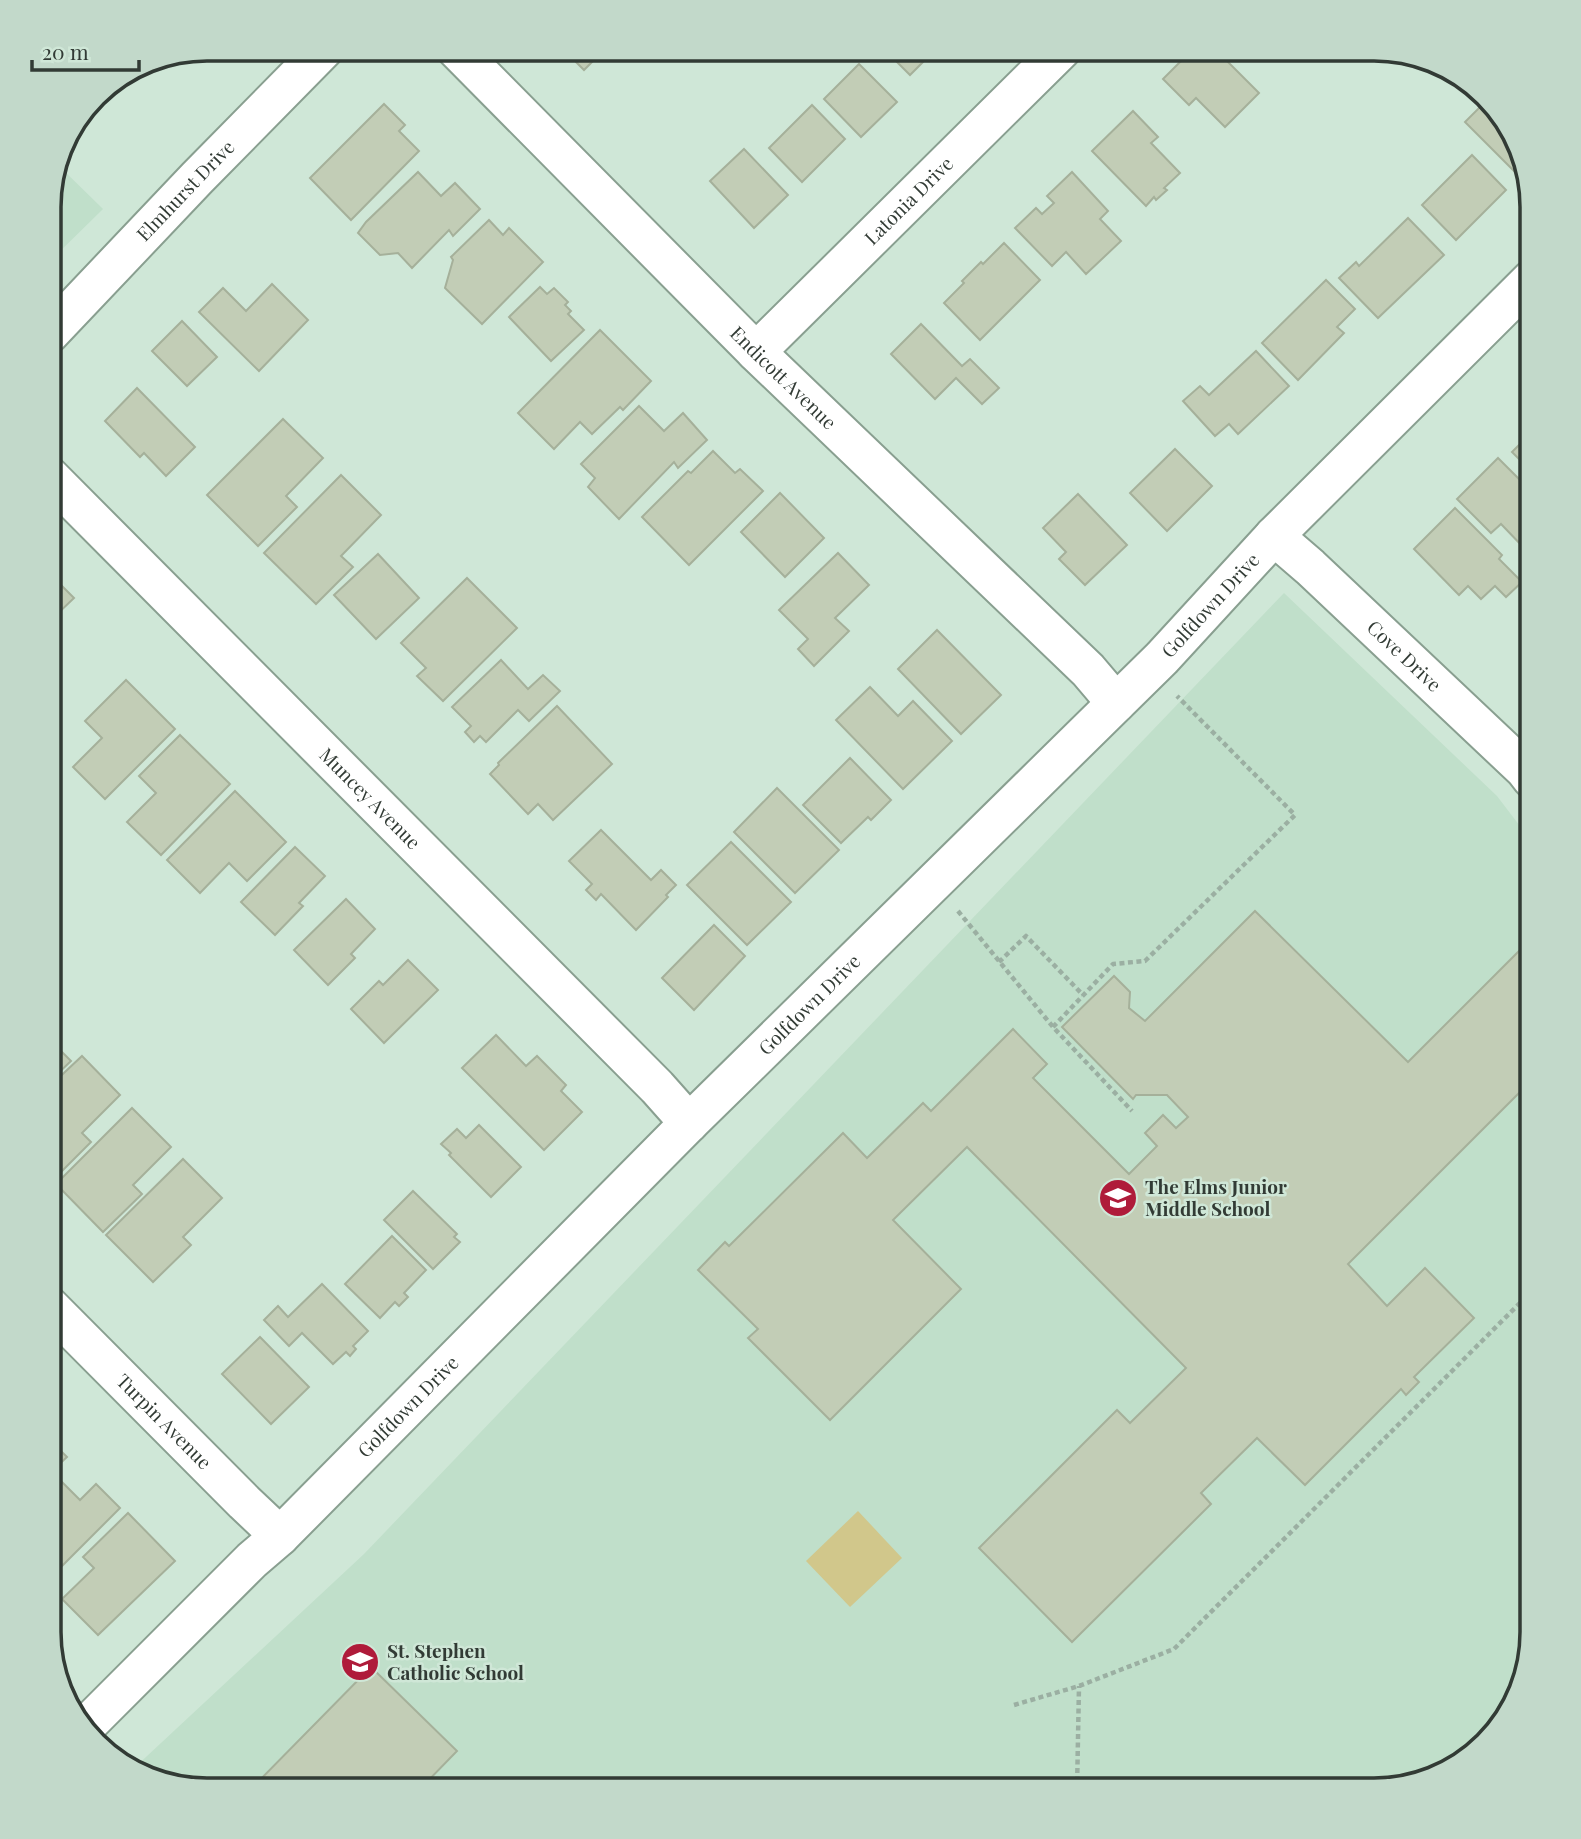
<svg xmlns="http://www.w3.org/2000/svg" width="1581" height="1839" viewBox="0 0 1581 1839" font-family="'Playfair Display',serif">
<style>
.built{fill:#c0dfca}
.green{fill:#d1c78b}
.building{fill:#c2cdb6;stroke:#a5b09a;stroke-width:2}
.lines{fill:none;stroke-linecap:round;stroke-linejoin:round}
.minor-casing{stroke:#899f90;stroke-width:42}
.path{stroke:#9bafa2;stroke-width:4.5;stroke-dasharray:5 3.5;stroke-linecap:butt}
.minor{stroke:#fff;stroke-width:38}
.labels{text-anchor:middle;stroke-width:5;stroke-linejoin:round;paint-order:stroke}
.street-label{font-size:19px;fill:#323b35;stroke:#cfe7d7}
.poi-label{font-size:19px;font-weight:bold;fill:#323b35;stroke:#cfe7d7;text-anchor:start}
.rim{fill:none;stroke:#323b35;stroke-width:3.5}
</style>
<rect width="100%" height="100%" fill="#cfe7d7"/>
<!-- built -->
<g class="built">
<path d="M58,165l45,44 -54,53v-66z"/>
<path d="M1284,593l213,203 35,46v790l-16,70 -46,56 -96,32h-1167l-70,-16 -5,-4 232,-216z"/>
</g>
<!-- green -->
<path class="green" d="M858,1511l44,47 -52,49 -44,-46z"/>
<!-- building -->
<g class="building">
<path d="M563,49h42l-21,21z"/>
<path d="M884,49h52l-26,26z"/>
<path d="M1193,49h22l44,44 -34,34 -29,-29 -7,7 -26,-26z"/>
<path d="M859,64l38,38 -36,35 -37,-38z"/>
<path d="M96,98l2,2 -13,12 4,4 -8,7 -2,-3z"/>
<path d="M1487,100l13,11 22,65 -2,1 -55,-55z"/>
<path d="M384,104l21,21 -6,6 20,20 -68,69 -41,-42z"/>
<path d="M812,105l33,34 -43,43 -33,-34z"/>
<path d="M1133,111l25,26 -7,6 29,30 -16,15 3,2 -11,10 -2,-3 -8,9 -54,-55z"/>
<path d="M744,149l44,46 -34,33 -44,-47z"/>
<path d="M1472,155l34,35 -50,50 -34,-35z"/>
<path d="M418,172l23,24 14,-13 25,26 -27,27 -4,-6 -37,38 -14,-15 -18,2 -22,-22 8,-11z"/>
<path d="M1072,172l36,39 -8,8 21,22 -35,33 -20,-22 -14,14 -37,-38 21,-20 6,6 12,-11 -7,-7z"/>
<path d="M1408,218l36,37 -66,63 -39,-40 17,-16 3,4z"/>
<path d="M489,220l14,15 6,-7 34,34 -61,62 -37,-36 8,-28 -2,-3z"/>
<path d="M1004,243l36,37 -60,60 -36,-37 20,-20 -2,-2 19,-19 2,2z"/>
<path d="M1326,280l29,29 -18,18 7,6 -46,47 -36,-37z"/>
<path d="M272,284l36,36 -49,51 -60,-59 24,-24 23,23z"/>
<path d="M540,287l7,7 7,-6 14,14 -3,3 6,6 -3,3 16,16 -33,31 -42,-44z"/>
<path d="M182,321l35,36 -30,29 -35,-35z"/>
<path d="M921,324l41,42 8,-7 29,29 -17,16 -26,-26 -21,21 -44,-45z"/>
<path d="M600,330l51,51 -28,29 -3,-3 -28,27 -12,-12 -26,27 -36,-36z"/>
<path d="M1256,351l33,35 -51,48 -9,-10 -14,12 -32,-35 17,-15 9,9z"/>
<path d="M137,388l58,59 -29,29 -22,-23 -4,4 -35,-36z"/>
<path d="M639,406l25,25 19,-18 24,27 -29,28 -4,-6 -55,57 -31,-32 7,-9 -14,-14z"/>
<path d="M283,419l40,39 -37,38 11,11 -39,39 -51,-51z"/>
<path d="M1532,432v40l-20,-20z"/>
<path d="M1175,449l37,37 -45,45 -37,-38z"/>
<path d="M713,451l22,22 5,-4 23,22 -74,74 -47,-48 46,-46 3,2z"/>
<path d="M1498,458l34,34v52l-6,6 -25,-26 -10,9 -34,-34z"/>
<path d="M341,475l40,40 -40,41 12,11 -37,37 -52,-51z"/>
<path d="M780,493l44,45 -39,39 -44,-45z"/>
<path d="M1078,494l49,51 -42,40 -26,-26 7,-7 -23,-24z"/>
<path d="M1455,508l47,47 -3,4 23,23 -16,15 -11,-11 -14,13 -13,-13 -9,9 -45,-46z"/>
<path d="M838,553l31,32 -34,33 14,13 -35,35 -16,-17 10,-10 -29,-29z"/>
<path d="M378,554l41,44 -43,41 -42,-44z"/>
<path d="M49,573l25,25 -25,24z"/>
<path d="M467,578l50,50 -74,73 -26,-25 9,-8 -25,-25z"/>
<path d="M937,630l64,65 -40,39 -63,-65z"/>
<path d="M501,660l27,29 15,-14 17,16 -31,30 -11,-11 -32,32 -6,-6 -6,6 -9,-10 6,-6 -19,-19z"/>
<path d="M126,680l49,49 -70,70 -32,-32 29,-29 -17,-17z"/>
<path d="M870,687l28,29 15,-15 39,40 -49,48 -67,-69z"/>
<path d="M557,706l55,58 -59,56 -15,-16 -10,10 -38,-40 9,-9 -1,-2z"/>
<path d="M180,735l50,49 -69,71 -34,-33 29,-29 -17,-17z"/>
<path d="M850,758l41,42 -20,20 -3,-3 -27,26 -38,-38z"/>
<path d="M777,788l62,62 -44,43 -61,-61z"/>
<path d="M235,791l51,51 -39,39 -18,-18 -29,30 -33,-33z"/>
<path d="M601,830l50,50 10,-10 15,15 -10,10 2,2 -32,33 -35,-36 -5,6 -10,-10 6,-6 -23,-23z"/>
<path d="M731,842l60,60 -44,43 -60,-60z"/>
<path d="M295,847l30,29 -26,27 4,3 -28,29 -34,-33z"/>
<path d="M346,899l29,30 -24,25 4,4 -27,27 -34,-35z"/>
<path d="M1255,911l153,151 118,-118 6,7v129l-184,184 39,42 38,-38 49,50 -60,59 5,5 -13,13 -5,-6 -96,96 -48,-47 -56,55 10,11 -139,138 -93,-94 138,-138 13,13 56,-55 -219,-221 -74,73 68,69 -131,131 -82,-82 10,-9 -60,-59 27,-28 4,4 114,-113 24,25 56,-55 8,8 82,-82 34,35 -14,14 96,96 28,-28 -12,-13 18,-18 13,13 12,-11 -21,-22h-31l-3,4 -71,-72 52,-51 16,16 -1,16 16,13z"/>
<path d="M714,925l31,31 -51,54 -32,-32z"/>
<path d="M408,960l30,30 -54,53 -33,-34 28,-28 4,4z"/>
<path d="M49,1035l12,12 -2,2 12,12 -22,21z"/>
<path d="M496,1035l30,31 11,-10 29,29 -5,6 21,21 -38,38 -82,-82z"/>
<path d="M82,1056l38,39 -38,38 9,9 -39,39 -3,-3v-91z"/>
<path d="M132,1108l39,39 -38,38 9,9 -39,38 -47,-48z"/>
<path d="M479,1125l42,42 -30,30 -42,-42 2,-2 -10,-9 16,-15 9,9z"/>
<path d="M183,1159l39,39 -39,39 8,8 -38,37 -47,-47z"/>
<path d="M413,1191l44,43 -3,3 6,5 -27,27 -49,-49z"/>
<path d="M392,1236l34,34 -22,23 4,4 -9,9 -4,-4 -15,16 -35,-34z"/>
<path d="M322,1284l46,47 -15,15 3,3 -6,7 -4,-4 -13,12 -31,-31 -13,13 -25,-26 14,-14 10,11z"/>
<path d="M260,1337l49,50 -38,37 -49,-50z"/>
<path d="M49,1439l18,18 -18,17z"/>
<path d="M57,1477l23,23 16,-16 24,24 -71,71v-93z"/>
<path d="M128,1513l47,48 -77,74 -36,-36 32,-31 -11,-11z"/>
<path d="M371,1667l86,84 -38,39h-169z"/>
</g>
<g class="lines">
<defs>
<g id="minor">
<path id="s1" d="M456,49l300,303 332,318 28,33"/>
<path id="s2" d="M49,334l148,-156 127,-129"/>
<path id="s3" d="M756,352l306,-303"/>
<path id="s4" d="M49,476l608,611 32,36"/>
<path id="s5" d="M1274,536l36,31 215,203 7,9"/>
<path id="s6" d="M49,1306l195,196 36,34"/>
<path id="s7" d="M83,1729l169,-169 28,-24 409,-413 473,-465 112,-122 258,-257"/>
</g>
</defs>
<!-- minor casing -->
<use href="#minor" class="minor-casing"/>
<!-- path -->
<g class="path">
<path d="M958,911l95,116 79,84"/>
<path d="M999,962l27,-26 57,59"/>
<path d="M1053,1027l60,-63 32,-3 150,-146 -118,-119"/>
<path d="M1014,1705l65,-19 95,-37 358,-358"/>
<path d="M1077,1790l2,-104"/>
</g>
<!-- minor -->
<use href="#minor" class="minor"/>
</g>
<!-- icons -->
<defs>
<symbol id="school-disc" viewBox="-11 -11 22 22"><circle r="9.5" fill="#af1b3a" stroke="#cfe7d7"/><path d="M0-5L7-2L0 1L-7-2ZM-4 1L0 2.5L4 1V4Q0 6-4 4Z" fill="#fff"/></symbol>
</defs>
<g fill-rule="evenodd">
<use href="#school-disc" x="1096" y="1176" width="44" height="44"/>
<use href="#school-disc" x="338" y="1640" width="44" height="44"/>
</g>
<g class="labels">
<!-- street labels -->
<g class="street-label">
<text dy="7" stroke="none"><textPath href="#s2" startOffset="198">Elmhurst Drive</textPath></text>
<text dy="7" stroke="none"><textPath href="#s3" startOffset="215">Latonia Drive</textPath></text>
<text dy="7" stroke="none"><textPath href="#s1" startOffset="464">Endicott Avenue</textPath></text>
<text dy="7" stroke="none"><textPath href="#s7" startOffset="1592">Golfdown Drive</textPath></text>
<text dy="7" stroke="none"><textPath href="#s5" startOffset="177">Cove Drive</textPath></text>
<text dy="7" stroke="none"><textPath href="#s4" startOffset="455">Muncey Avenue</textPath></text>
<text dy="7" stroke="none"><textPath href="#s7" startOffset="1026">Golfdown Drive</textPath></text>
<text dy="7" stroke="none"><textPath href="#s7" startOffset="458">Golfdown Drive</textPath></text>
<text dy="7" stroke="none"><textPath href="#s6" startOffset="163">Turpin Avenue</textPath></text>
</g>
<!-- poi labels -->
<g class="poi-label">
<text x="1145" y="1194">The Elms Junior<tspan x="1145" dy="22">Middle School</tspan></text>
<text x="387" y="1658">St. Stephen<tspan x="387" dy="22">Catholic School</tspan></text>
</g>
</g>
<!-- crop -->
<path d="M0 0H1581V1839H0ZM207 61H1374A146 146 0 0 1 1520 207V1632A146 146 0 0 1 1374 1778H207A146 146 0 0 1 61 1632V207A146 146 0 0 1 207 61Z" fill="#c2d9ca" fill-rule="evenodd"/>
<path class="rim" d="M207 61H1374A146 146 0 0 1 1520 207V1632A146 146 0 0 1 1374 1778H207A146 146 0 0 1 61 1632V207A146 146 0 0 1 207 61Z"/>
<!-- scale -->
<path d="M32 60v10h107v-10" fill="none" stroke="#323b35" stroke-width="3.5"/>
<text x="42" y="60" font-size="21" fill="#323b35" stroke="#cfe7d7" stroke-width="5" paint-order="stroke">20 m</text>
</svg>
